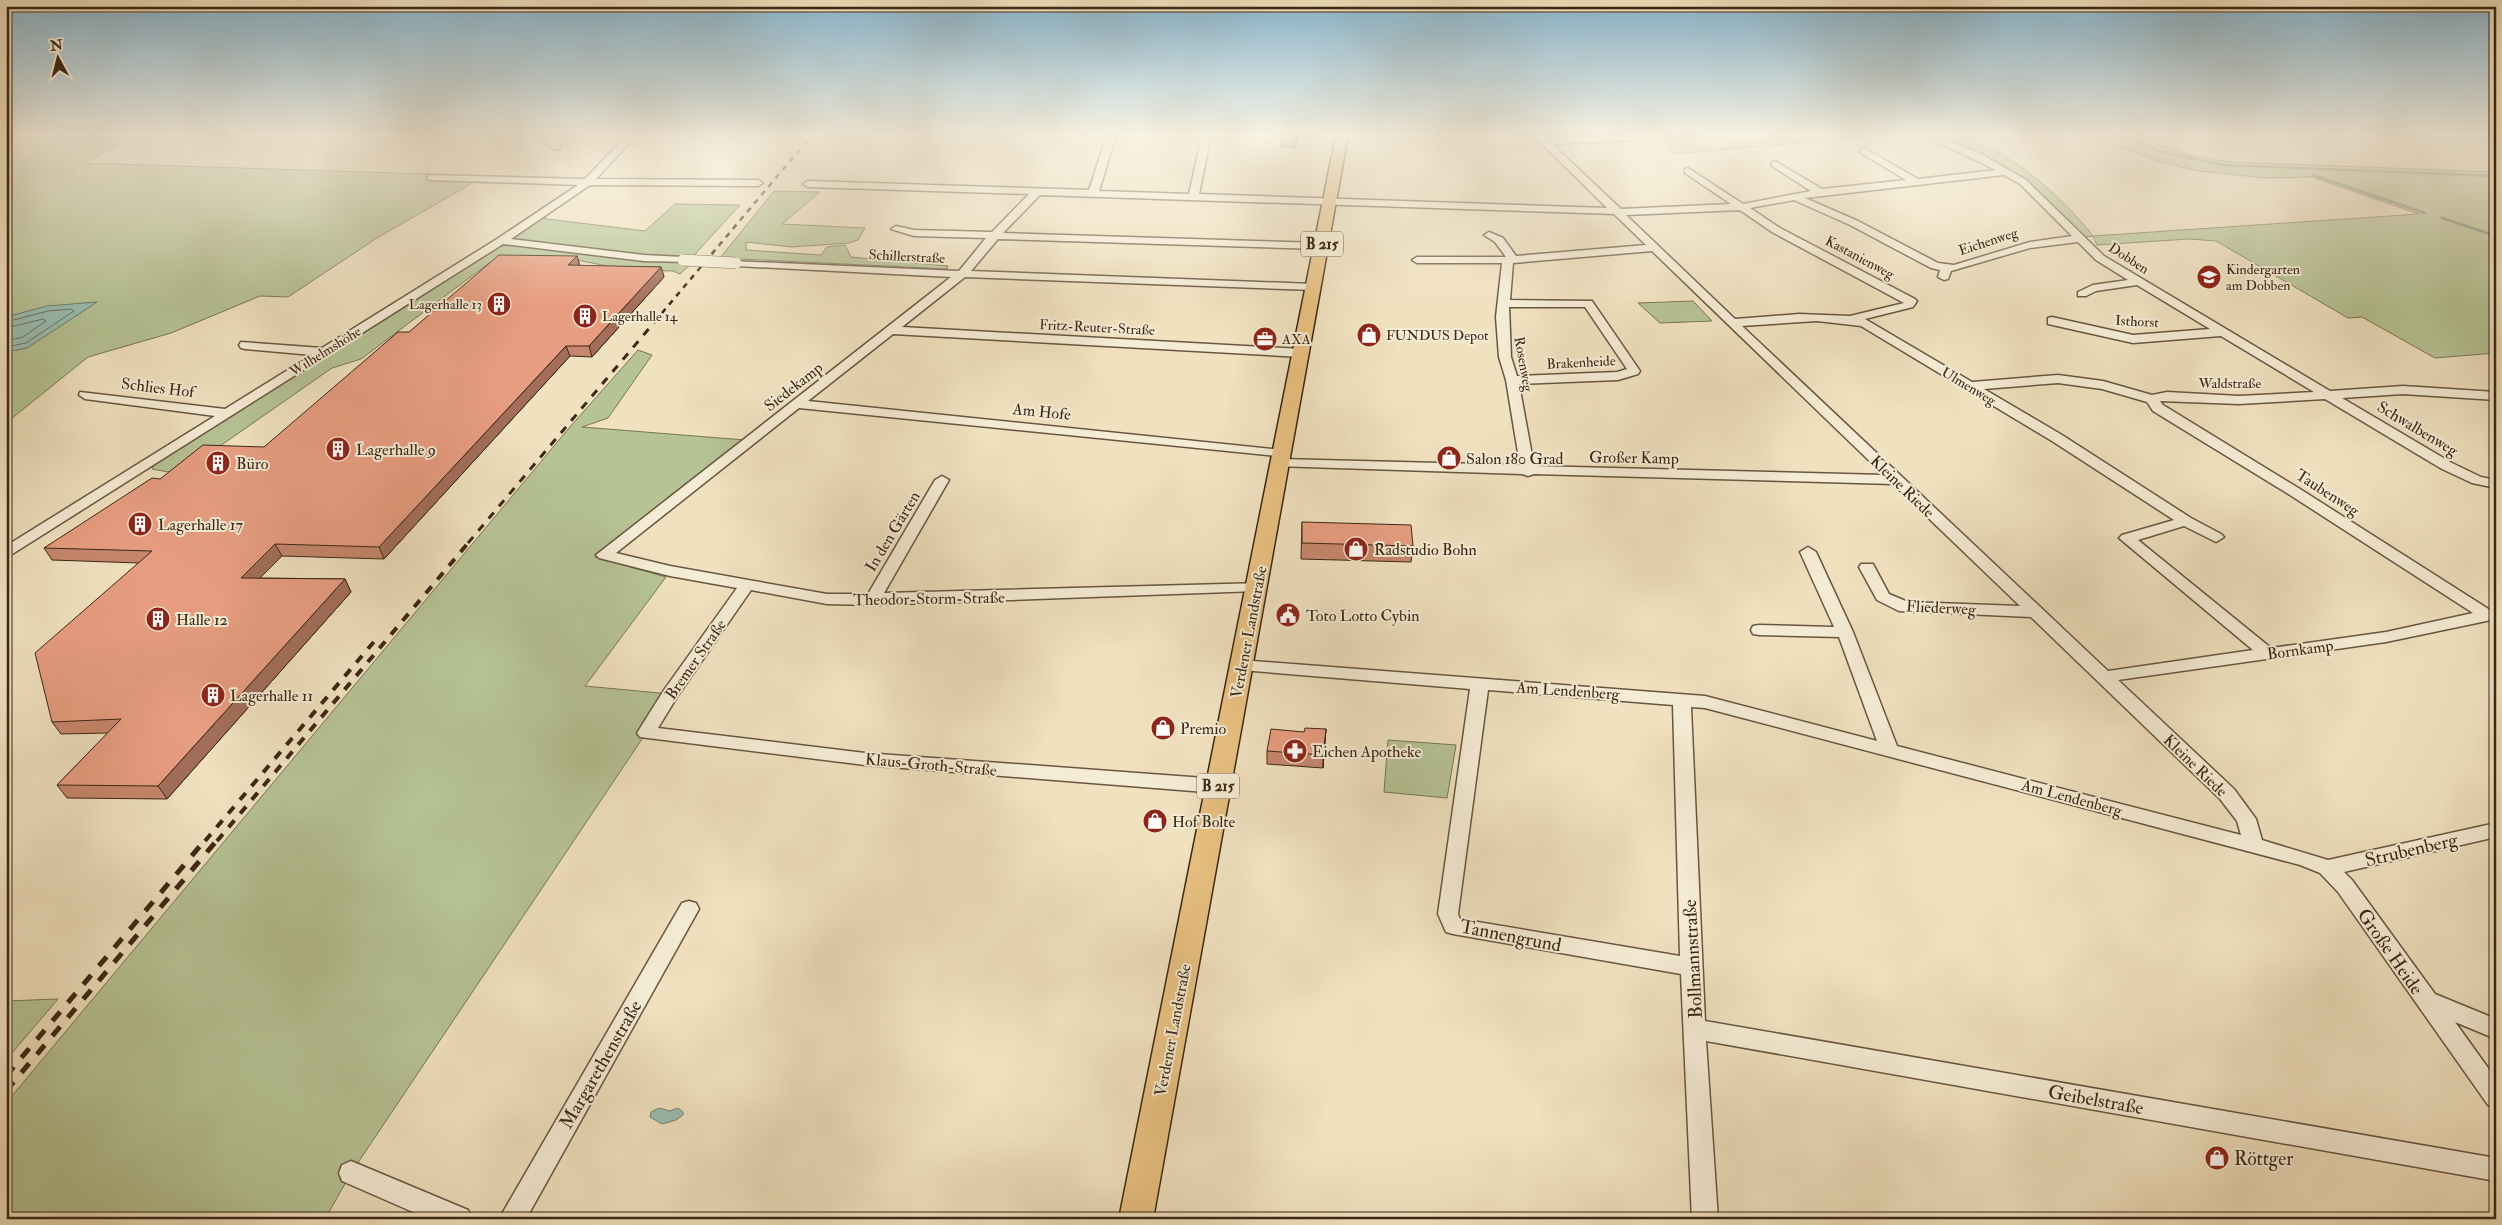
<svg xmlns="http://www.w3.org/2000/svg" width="2502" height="1225" viewBox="0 0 2502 1225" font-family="'IM FELL Double Pica',serif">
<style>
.green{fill:#b6c395;stroke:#787555}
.water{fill:#9abeb2;stroke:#748273}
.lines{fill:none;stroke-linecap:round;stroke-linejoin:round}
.shore{stroke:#6a7264;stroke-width:1}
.stream{stroke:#748273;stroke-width:2.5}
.minor-casing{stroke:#685640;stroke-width:3}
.major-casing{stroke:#3a2715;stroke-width:3}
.minor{fill:#f5ecd5;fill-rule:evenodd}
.major{fill:#e8c080;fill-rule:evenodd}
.rail-far3{stroke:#3a2715;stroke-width:2.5;stroke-dasharray:5.5 5.5;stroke-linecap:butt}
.rail-far2{stroke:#3a2715;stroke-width:3;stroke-dasharray:8 8;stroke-linecap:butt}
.rail-far1{stroke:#3a2715;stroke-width:4;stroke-dasharray:9 9;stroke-linecap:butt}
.rail{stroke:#3a2715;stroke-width:5;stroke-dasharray:12 12;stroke-linecap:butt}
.minor-bridge-casing{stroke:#685640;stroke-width:12;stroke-linecap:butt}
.minor-bridge{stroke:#f5ecd5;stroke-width:11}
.wall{fill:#c7876e;stroke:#3a2715}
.shaded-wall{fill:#a26e5a;stroke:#3a2715}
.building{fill:#e79d80;stroke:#3a2715}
.labels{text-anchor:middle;stroke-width:4;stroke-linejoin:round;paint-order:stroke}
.far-street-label{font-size:14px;fill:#3a2715;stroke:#f5ecd5}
.far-poi-label{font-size:14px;fill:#3a2715;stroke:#f5ecd5;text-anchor:start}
.shield{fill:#f5ecd5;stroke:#72624f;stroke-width:1}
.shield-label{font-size:15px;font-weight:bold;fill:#3a2715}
.street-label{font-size:16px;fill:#3a2715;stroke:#f5ecd5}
.poi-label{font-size:16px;fill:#3a2715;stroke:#f5ecd5;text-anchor:start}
.near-street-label{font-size:19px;fill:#3a2715;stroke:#f5ecd5}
.near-poi-label{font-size:19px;fill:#3a2715;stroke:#f5ecd5;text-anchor:start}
</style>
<rect width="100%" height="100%" fill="#f0e1bf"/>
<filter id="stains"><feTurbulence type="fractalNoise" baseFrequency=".004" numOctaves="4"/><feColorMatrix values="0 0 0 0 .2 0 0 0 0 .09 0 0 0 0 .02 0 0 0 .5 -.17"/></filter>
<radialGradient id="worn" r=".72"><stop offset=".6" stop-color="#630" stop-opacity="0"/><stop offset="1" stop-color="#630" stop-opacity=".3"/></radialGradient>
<!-- green -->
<g class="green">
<path d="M6,135h134l-56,28 405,13 -13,5 -99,57 -89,59 -28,-1 -89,37 -83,24 -82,66v-71l21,-4 70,-46 -52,5 -39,10z"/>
<path d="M1660,135h217l2,1 -206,18z"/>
<path d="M1936,135c7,0 16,-2 23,0 50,15 102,60 134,101l326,-22 -107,-37 -46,1 -68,-7 -41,-10 -69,-26h43l57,20 44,7 264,10v181l-61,5 -73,-41 -14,1 -132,-77 -27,-2 -92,6 -4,-9 -9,1 -58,-57 -41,-23z"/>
<path d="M774,191l46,1 -38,32 83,4 -7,12 -9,3 -57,4 -46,-5v8l75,5 6,-8 18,-2 6,12 97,9 -1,3 -227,-11z"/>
<path d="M675,204l65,1 -43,47 -3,4 2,3 -45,-2 -142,-18 30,-21 106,13z"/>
<path d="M518,245l173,19 -11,10 -7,-3 -44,-1 -53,-10 -87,3 -128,96 -29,9 -145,101 -8,5 -27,-5 5,-8 341,-215z"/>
<path d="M1693,301l19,20 -52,2 -22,-20z"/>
<path d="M638,350l14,5 -44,63 -26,9 163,13 -150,117 71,20 -81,109 85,8 -24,39 -295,440 -26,46h-319v-116l563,-675z"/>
<path d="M1388,740l68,5 -9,53 -63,-6z"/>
<path d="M58,999l-52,61v-59z"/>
</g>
<!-- water -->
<g class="water">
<path d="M97,302l-70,46 -21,4v-35l41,-11z"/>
<path d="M659,1108l11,3 8,-3 5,4v3l-7,5 -14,4 -12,-7 1,-5z"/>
</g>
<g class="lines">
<!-- shore -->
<g class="shore">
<path d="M6,322l42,-11 23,-2 3,2 -48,32 -20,4"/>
<path d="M6,328l37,-9 3,2 -23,16 -17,4"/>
</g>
<!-- stream -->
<g class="stream">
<path d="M2117,135l45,17 61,13 273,11"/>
<path d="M2313,175l112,38"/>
<path d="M2442,218l54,18"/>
</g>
<defs>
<g id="minor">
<path d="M551,135h9l-5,7 6,5 -2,2h-6l-8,-6z"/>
<path d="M627,135h10l-41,44 162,1 5,3 -5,3 -168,-1 -79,54 133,16 39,2 4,1v4l-43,-1 -141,-17 -497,314v-12l209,-130 -130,-17 -6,-4 1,-3 145,17 87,-54 -67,-6 -4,-1 -2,-3 2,-3 81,6 175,-109 81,-54 -147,-5 -3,-1v-4l157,4z"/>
<path d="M1107,135h9l-17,56 90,3 13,-59h9l-12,59 408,14 -74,-73h10l4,3 87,-3 3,1v4l-85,4 69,65 110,-5 -46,-31v-4l3,-1 55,36 68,-13 -39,-25v-4l3,-1 47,28 84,-9 -45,-27 -2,-2 5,-3 54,31 78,-9 -73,-35h12l48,20 43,25 78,76 226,135 73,-5 93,6v8l-93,-6 -61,4 110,65 29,14 15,3v8l-24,-5 -30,-14 -117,-70 -86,5 -79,-3 3,4 137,84 190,121 6,-1v10l-110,23 -268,38 116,109 22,30 6,21 66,20 168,-37v14l-152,35 8,8 83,114 61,25v20l-41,-17 41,57v29l-8,-3 -150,-213 -18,-19 -20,-8 -595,-157 -14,-1 14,314 791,137v23l-790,-140 12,178h-26l-11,-245 -228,-40 -7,-2 -8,-18 32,-225 -229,-19 -6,-1 -3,-4 3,-4 6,-1 464,36 172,45 -38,-104 -80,-2 -6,-1 -2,-4 2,-4 6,-1 75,2 -34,-75 8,-5 8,5 37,80 44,114 344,89 -4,-14 -17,-22 -189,-182 -132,-6 -22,-11 -18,-33 2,-3h12l16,30 19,8 112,4 -127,-122 -359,-10 -6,2 -6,-2 -247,-8 -2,-3 7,-4 240,6 -14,-85 -7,-23 -3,-40 6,-54h-85l-5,-3 5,-3h89l-11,-15 -11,-7 5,-3 14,6 13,18 130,-11 -32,-31 -574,-19 -37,38 318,10 5,3 -5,3 -323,-10 -27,32 342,13 6,3 -6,3 -348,-13 -63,50 399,22 6,4 -6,4 -408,-23 -85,67 474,49 7,4 -2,3 -488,-49 -183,145 54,13 157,28h41l67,-114 7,-4 7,4 -65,113 379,-10 2,3 -8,5 -385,14 -45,-1 -76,-14 -74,107 -19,31 207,25 353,26 7,2 2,5 -2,5 -7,2 -353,-28 -225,-28 -3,-4 27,-43 73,-102 -67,-12 -71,-18 -3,-3 355,-278 -215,-11 -4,-1v-4l227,10 27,-33 -72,-2 -23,-7 5,-3 18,4 78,2 37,-38 -221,-7 -5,-3 5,-3 281,9zM2004,175l16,9 52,52 -42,6 -76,23 -16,-2 -80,-42 -53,-23zM1794,200l56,25 81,43 9,2 -2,7 6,3 4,-1 3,-8 79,-23 48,-6 18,18 32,20 -35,5 -15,7v4h8l10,-5 41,-6 73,44 -77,6 -81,-18 -4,1v6l85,19 88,-7 93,56 -75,4 -72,-4 -15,3 -49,-14 -45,-6 -86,7 -107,-63 48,-12 4,-6 -2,-2 -135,-71 -30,-20zM1740,210l32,22 132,71 -54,13 -51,-2 -64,5 -109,-104zM1652,251l232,224 -350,-9 -15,-82 99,-4 20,-6 2,-3 -48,-70 -82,-1 3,-37zM1509,307h76l42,62 -10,3 -100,4 -6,-19zM1817,321l44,5 191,115 122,79 -52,15 -3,3 134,112 -145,21 -366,-345zM2058,383l44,6 45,13 6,9 137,84 183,118 -87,19 -115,16 -133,-108 46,-14 32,16 8,-5 -3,-3 -30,-16 -129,-83 -78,-46zM1488,690l185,15 7,251 -220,-37 -2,-5z"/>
<path d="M689,901l7,2 3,6 -173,310h-27l183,-316z"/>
<path d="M351,1161l117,49 4,9h-43l-87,-38 -3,-8 3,-8z"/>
</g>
<path id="major" d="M1336,135h12l-195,1084h-34z"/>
</defs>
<!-- minor casing -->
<use href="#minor" class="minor-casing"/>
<!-- major casing -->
<use href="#major" class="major-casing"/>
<!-- minor -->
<use href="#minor" class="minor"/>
<!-- major -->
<use href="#major" class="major"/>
<!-- rail-far3 -->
<path class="rail-far3" d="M662,313l150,-178"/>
<!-- rail-far2 -->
<path class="rail-far2" d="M468,543l195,-231"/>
<!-- rail-far1 -->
<g class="rail-far1">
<path d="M205,841l173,-204"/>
<path d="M217,841l252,-299"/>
</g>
<!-- rail -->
<g class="rail">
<path d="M6,1076l200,-237"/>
<path d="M6,1091l212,-252"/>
</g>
<defs>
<path id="minor-bridge" d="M683,260l53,3"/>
</defs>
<!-- minor-bridge casing -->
<use href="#minor-bridge" class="minor-bridge-casing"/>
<!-- minor-bridge -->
<use href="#minor-bridge" class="minor-bridge"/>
</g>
<!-- wall -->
<g class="wall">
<path d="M1281,135h17l-3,13 -14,-1z"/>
<path d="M577,256l3,10 81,1 3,10 -72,80 -22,-1 -186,203 -102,-3 -22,22 85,1 6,13 -184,207 -100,-1 -10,-13 51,-52 -47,1 -9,-12 87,-159 -87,-3 -8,-12 116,-69 104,-32z"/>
<path d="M1302,522l111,24 -2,16 -110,-3z"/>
<path d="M1326,729l-3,39 -56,-4v-13l37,-19z"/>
</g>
<!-- shaded-wall -->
<g class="shaded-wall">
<path d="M1295,135h3l-3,13z"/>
<path d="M577,256l3,10 -12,-1z"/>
<path d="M661,267l3,10 -72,80 -3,-11z"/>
<path d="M566,346l4,10 -186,203 -5,-12z"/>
<path d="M275,544l7,12 -34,34 -7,-12z"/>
<path d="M345,579l6,13 -184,207 -9,-13z"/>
<path d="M1326,729l-3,39v-13z"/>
</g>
<!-- building -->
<g class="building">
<path d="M499,255l78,1 -9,9 93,2 -72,79h-23l-187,201 -104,-3 -34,34 104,1 -187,207 -101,-1 64,-66 -69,3 -17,-69 117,-102 -108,-3 108,-70 8,1 43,-34 61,2 134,-115h11z"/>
<path d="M1302,522l109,3 2,21 -111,-3z"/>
<path d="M1305,728l21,1 -3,26 -56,-4 4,-22 33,3z"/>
</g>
<!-- sky -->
<linearGradient id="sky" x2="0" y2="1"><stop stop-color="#89b8d2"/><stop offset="0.44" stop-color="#f8f2e2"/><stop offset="1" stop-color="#f8f2e2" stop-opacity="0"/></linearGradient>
<rect width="2502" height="306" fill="url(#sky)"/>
<!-- icons -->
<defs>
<symbol id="school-disc" viewBox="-11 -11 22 22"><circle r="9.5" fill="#8f2418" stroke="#f5ecd5"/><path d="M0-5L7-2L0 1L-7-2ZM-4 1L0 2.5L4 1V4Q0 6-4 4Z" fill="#fff"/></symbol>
<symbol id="building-disc" viewBox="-11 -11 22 22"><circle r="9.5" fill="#8f2418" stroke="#f5ecd5"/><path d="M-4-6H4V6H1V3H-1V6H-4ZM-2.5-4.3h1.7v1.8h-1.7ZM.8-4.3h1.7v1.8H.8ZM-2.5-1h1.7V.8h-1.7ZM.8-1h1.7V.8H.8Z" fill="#fff"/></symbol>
<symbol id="shop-disc" viewBox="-11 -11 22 22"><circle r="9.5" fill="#8f2418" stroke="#f5ecd5"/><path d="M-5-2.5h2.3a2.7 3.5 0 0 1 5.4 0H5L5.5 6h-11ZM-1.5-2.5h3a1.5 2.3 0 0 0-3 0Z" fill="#fff"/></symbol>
<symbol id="office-disc" viewBox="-11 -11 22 22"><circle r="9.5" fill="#8f2418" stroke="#f5ecd5"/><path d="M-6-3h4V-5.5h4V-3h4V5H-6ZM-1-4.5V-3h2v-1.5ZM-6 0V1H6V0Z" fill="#fff"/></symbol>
<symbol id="civic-disc" viewBox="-11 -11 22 22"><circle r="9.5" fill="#8f2418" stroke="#f5ecd5"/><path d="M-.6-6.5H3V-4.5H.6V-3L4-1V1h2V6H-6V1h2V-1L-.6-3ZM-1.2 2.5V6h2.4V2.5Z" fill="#fff"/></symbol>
<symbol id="pharmacy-disc" viewBox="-11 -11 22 22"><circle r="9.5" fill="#8f2418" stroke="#f5ecd5"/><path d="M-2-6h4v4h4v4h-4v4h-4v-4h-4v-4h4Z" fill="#fff"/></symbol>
</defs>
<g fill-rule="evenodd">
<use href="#school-disc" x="2195" y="263" width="28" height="28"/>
<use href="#building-disc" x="485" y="290" width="28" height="28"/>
<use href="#building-disc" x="571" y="302" width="28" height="28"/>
<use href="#shop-disc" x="1355" y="321" width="28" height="28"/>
<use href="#office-disc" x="1251" y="325" width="28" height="28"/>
<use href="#building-disc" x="324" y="435" width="28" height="28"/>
<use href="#shop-disc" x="1435" y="444" width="28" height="28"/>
<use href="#building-disc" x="204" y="449" width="28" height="28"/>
<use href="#building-disc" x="126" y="510" width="28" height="28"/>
<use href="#shop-disc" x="1342" y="535" width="28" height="28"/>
<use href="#civic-disc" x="1274" y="601" width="28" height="28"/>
<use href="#building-disc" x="144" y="605" width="28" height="28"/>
<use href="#building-disc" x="199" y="681" width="28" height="28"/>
<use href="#shop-disc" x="1149" y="714" width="28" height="28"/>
<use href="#pharmacy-disc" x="1281" y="737" width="28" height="28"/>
<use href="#shop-disc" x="1141" y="807" width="28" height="28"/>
<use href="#shop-disc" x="2203" y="1144" width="28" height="28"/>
</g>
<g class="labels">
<!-- far-street labels -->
<g class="far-street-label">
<text transform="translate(1988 241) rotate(-18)" y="5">Eichenweg</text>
<text transform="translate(907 256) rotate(3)" y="5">Schillerstraße</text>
<text transform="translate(1860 257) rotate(28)" y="5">Kastanienweg</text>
<text transform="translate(2129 258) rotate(33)" y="5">Dobben</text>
<text transform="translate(2137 321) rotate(3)" y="5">Isthorst</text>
<text transform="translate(1097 327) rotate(3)" y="5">Fritz-Reuter-Straße</text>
<text transform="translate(325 351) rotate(-32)" y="5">Wilhelmshöhe</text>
<text transform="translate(1581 362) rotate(-3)" y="5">Brakenheide</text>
<text transform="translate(1524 364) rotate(80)" y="5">Rosenweg</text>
<text x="2230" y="388">Waldstraße</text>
<text transform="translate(1969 386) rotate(31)" y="5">Ulmenweg</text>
</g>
<!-- far-poi labels -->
<g class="far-poi-label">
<text x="2226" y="274">Kindergarten<tspan x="2226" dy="16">am Dobben</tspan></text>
<text x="482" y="309" text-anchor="end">Lagerhalle 13</text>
<text x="602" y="321">Lagerhalle 14</text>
<text x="1386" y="340">FUNDUS Depot</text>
<text x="1282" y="344">AXA</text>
</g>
<!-- shield labels -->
<g class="shield">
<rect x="1301" y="231.5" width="42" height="25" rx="4"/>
<rect x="1197" y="773.5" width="42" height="25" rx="4"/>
</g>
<g class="shield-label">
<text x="1322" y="249">B 215</text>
<text x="1218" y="791">B 215</text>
</g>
<!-- street labels -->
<g class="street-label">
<text transform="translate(793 386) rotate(-38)" y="6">Siedekamp</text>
<text transform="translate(158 387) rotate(7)" y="6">Schlies Hof</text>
<text transform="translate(1042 411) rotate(6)" y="6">Am Hofe</text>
<text transform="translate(2418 428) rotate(31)" y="6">Schwalbenweg</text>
<text transform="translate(1634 457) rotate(1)" y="6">Großer Kamp</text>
<text transform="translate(1903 486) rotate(44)" y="6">Kleine Riede</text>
<text transform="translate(2328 492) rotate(33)" y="6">Taubenweg</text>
<text transform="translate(892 531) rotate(-59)" y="6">In den Gärten</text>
<text transform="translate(929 598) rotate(-1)" y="6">Theodor-Storm-Straße</text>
<text transform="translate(1941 607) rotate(3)" y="6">Fliederweg</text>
<text transform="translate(1248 632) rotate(-79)" y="6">Verdener Landstraße</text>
<text transform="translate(2300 649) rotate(-8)" y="6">Bornkamp</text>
<text transform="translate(695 659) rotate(-55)" y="6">Bremer Straße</text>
<text transform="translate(1568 690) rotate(4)" y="6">Am Lendenberg</text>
<text transform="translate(931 764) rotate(5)" y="6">Klaus-Groth-Straße</text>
<text transform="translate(2196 765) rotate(44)" y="6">Kleine Riede</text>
<text transform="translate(2072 797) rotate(15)" y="6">Am Lendenberg</text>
<text transform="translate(1172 1030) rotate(-79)" y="6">Verdener Landstraße</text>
</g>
<!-- poi labels -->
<g class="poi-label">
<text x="356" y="455">Lagerhalle 9</text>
<text x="1466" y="464">Salon 180 Grad</text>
<text x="236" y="469">Büro</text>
<text x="158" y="530">Lagerhalle 17</text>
<text x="1374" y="555">Radstudio Bohn</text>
<text x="1306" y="621">Toto Lotto Cybin</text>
<text x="176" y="625">Halle 12</text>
<text x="230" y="701">Lagerhalle 11</text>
<text x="1180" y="734">Premio</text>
<text x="1312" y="757">Eichen Apotheke</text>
<text x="1172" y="827">Hof Bolte</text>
</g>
<!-- near-street labels -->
<g class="near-street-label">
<text transform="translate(2411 849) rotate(-13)" y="7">Strubenberg</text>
<text transform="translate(1511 935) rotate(11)" y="7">Tannengrund</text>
<text transform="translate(2391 951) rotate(55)" y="7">Große Heide</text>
<text transform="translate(1692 959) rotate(-93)" y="7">Bollmannstraße</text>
<text transform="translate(600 1064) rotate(-60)" y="7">Margarethenstraße</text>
<text transform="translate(2096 1099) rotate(10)" y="7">Geibelstraße</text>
</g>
<!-- near-poi labels -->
<g class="near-poi-label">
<text x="2234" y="1165">Röttger</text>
</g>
</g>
<!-- margin -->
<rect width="2502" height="1225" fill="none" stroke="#f0e1bf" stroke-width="25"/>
<rect x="8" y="8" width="2487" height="1210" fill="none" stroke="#3a2715" stroke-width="2.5"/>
<rect x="12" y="12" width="2477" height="1200" fill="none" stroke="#3a2715"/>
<!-- north arrow -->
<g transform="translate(58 58) rotate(353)" stroke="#f5ecd5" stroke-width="4" paint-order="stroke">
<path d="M0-4L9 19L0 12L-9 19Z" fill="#3a2715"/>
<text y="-8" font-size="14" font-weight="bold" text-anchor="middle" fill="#3a2715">N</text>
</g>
<rect width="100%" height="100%" filter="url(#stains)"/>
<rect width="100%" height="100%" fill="url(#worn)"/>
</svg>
